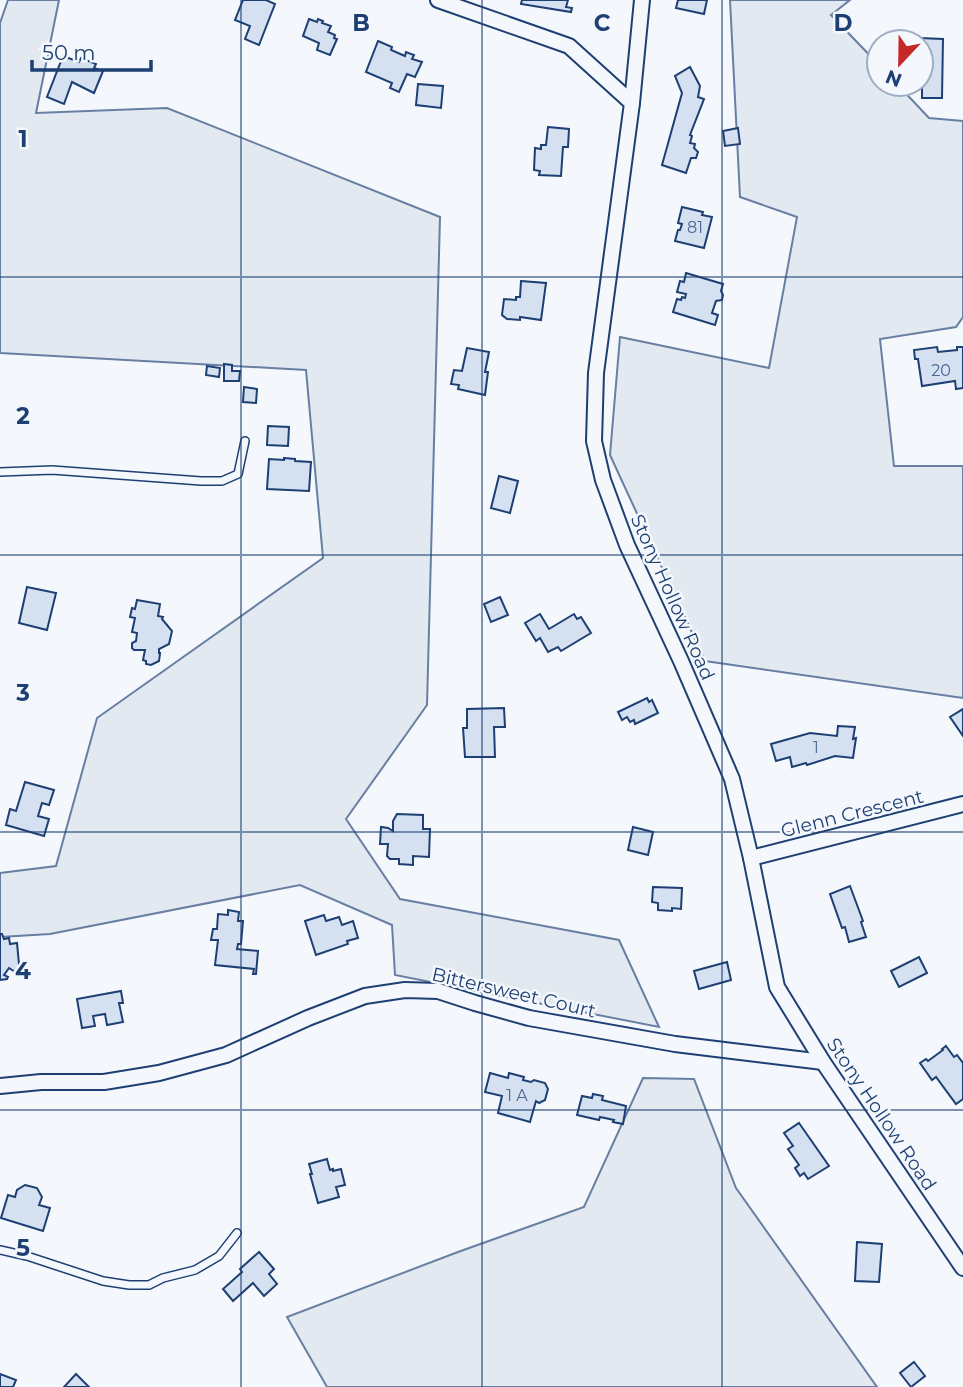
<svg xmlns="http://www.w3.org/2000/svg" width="963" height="1387" viewBox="0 0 963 1387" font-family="Montserrat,sans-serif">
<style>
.green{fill:#e3e9f0;stroke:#687fa3;stroke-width:2}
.building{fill:#d5e0f0;stroke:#1d3f73;stroke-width:2}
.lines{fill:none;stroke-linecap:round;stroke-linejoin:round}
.lane-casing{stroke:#1d3f73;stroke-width:10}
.street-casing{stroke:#1d3f73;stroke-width:18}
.lane{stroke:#f4f7fb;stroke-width:7}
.street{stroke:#f4f7fb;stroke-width:14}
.grid{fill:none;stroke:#1d3f73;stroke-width:2;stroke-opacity:0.55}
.labels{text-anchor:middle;stroke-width:5;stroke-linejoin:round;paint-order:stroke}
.number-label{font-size:16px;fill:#4b6792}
.street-label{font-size:19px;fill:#1d3f73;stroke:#f4f7fb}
.grid-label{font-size:23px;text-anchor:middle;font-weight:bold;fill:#1d3f73;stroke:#f4f7fb;stroke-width:5;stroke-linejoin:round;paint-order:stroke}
</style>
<rect width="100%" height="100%" fill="#f4f7fb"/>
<!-- green -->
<g class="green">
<path d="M8,0h51l-23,113 131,-5 273,109 -13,488 -81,114 54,80 219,41 40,87 -264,-52 -3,-50 -92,-40 -250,49 -50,3v-64l56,-7 41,-148 226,-160 -17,-188 -306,-17v-330z"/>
<path d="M730,0h120l-19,15 48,50v19h18l32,34 34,3v196l-7,10 -76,12 14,127h69v232l-258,-37 -95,-206 10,-118 149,31 28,-151 -57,-20z"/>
<path d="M643,1078l51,1 42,109 141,199h-550l-40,-70 171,-65 126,-45z"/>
</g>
<!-- building -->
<g class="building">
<path d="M243,0h23l9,4 -16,41 -14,-6 5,-13 -15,-6z"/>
<path d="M522,0h46l-2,7 6,1 -1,4 -50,-8z"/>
<path d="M678,0h29l-3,14 -28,-6z"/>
<path d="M309,19l8,3 1,-3 5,2 -1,2 9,3 -3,6 7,3 -1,3 3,1 -7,16 -13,-5 2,-7 -16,-7z"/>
<path d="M919,38l24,1 -1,59h-20v-18h3l1,-8h-5v-30h-2z"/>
<path d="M378,41l14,6 -1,3 14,6 1,-4 8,3 -2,4 10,3 -7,15 -8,-3 -8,18 -9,-4 2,-5 -26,-11z"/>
<path d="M63,56l16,6 2,-4 15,6 -2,4 9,3 -9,22 -22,-11 -8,22 -17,-7z"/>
<path d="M690,67l10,19 -2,11 6,2 -14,36 2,1 -2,7 5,1 -1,4 4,4 -2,6h-5l-5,15 -24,-8 20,-72 -7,-17z"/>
<path d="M418,84l25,2 -2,22 -25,-3z"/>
<path d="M548,127l21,2 -1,18h-5l-2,29 -22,-1 1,-4 -6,-1 1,-22 6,1v-4h5z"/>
<path d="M738,128l2,16 -15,2 -2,-15z"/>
<path d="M682,207l21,5 -1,3 10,2 -8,31 -29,-7 3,-11h2l2,-6 -4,-1z"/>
<path d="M686,273l37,11 -2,7 2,4 -1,5 -6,1 -4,12 6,2 -3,10 -42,-13 4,-13 4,1 1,-3 3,1 1,-4 -9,-2 3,-11 4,1z"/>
<path d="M521,281l25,2 -5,37 -21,-3v3l-13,-1 -5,-4 2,-16 12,1v-3h4z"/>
<path d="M937,347l1,5 19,-2v-3h6v41l-7,1 -1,-8 -33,5 -4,-27h-3l-1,-9z"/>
<path d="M467,348l22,4 -4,20h3l-3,23 -27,-6 1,-4 -8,-1 3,-14 8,1z"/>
<path d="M224,364l8,1v6h8l-1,10h-15z"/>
<path d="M207,366l13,2 -1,9 -13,-2z"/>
<path d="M244,387l13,2 -1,14 -13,-1z"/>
<path d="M268,426l21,1 -1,19 -21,-1z"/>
<path d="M284,458l11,1v2l16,1 -2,29 -42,-2 2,-30 15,1z"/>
<path d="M499,476l19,5 -8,32 -19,-5z"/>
<path d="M27,587l29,6 -9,37 -28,-7z"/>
<path d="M500,597l8,18 -17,7 -7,-18z"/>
<path d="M137,600l23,4 -2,12 5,1 -1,2 10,12 -3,13 -10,5v4h1l-1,8 -8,4 -5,-1v-3l-3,-1 2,-10h-11l-2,-2v-5l4,-2 1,-8 -5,-1 3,-14 -5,-1 2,-9 3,1z"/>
<path d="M540,614l9,15 25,-15 3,5 4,-2 10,16 -30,18 -3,-4 -10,5 -8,-14 -4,3 -11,-18z"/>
<path d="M647,698l2,4 3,-2 6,13 -23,11 -1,-4 -4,2 -3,-5 -5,3 -4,-8z"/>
<path d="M504,708l1,19h-11l1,30h-30l-2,-29h4v-19z"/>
<path d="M963,709v27l-13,-19z"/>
<path d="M838,726l17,1 -2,12 3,-1 -3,20 -18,-2 -28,9 -1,-2 -14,4 -2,-10 -14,4 -5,-17 39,-11 27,3z"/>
<path d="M25,782l29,8 -5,15 -7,-2 -4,13 11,3 -5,17 -38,-11 4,-16 6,2z"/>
<path d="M397,814l26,1v14h7l-1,28 -16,-1v9l-14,-1v-5h-9l-3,-3 1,-12h-8l1,-17 7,1 5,3v-10z"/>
<path d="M633,827l20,5 -5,23 -20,-5z"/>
<path d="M850,886l13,35 -2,1 5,15 -17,5 -4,-15 -3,1 -12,-34z"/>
<path d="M653,887l29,1 -1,21 -9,-1v3l-14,-1v-7l-6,-1z"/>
<path d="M228,910l11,2 -1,9h5l-2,23h-3l-1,5 21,2 -2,23h-3l1,-5 -39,-4 3,-25h-7l2,-11h4l1,-15 10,1z"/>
<path d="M324,915l2,6 13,-4 3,8 11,-4 5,17 -11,3 1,3 -32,11 -11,-34z"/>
<path d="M0,934h2l2,5 5,-1 1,6 7,-1 3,32 -11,-7 -5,7 4,2 -1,2 -7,1z"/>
<path d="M919,957l8,16 -28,14 -8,-16z"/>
<path d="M727,962l4,18 -32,9 -5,-18z"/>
<path d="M121,991l2,12h-4l4,19 -16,3 -2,-11 -12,2 2,10 -13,2 -5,-29z"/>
<path d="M946,1046l8,11 3,-2 6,8v36l-7,5 -20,-27 -4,3 -12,-17 6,-4 2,2 15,-11 -1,-1z"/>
<path d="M490,1073l18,5 1,-5 15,4 -1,3 8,2 3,-2 11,3 3,6 -3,11 -6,3 -3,-2 -6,21 -32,-9 4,-17 -17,-4z"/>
<path d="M593,1094l10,2 -1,4 24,6 -3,18 -10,-2 1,-2 -14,-3 -1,3 -22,-5 5,-19 10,2z"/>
<path d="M799,1123l30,43 -21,13 -4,-6 -4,3 -5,-8 4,-3 -11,-16 5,-3 -9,-13z"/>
<path d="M327,1159l3,11 3,-1v2l8,-2 4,16 -9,2 3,10 -21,6 -8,-29h2l-3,-10z"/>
<path d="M25,1185l12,3 5,9 -3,8 11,3 -7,23 -42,-13 7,-23 7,2 2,-7z"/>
<path d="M857,1242l25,2 -3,38 -24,-1z"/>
<path d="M259,1252l15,17 -5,5 8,10 -13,12 -11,-13 -20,18 -10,-12 19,-17 -2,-3z"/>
<path d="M914,1362l11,14 -14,11 -11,-14z"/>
<path d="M0,1374l16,6 -3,7h-13z"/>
<path d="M76,1374l13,13h-25z"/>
</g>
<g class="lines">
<defs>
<g id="lane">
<path d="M0,472l52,-2 149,11h21l16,-7 7,-33"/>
<path d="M0,1250l27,6 76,25 26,4h20l14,-7 32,-8 24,-14 18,-23"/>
</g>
<g id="street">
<path d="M438,0l131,46 63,57 -36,270 -2,68 9,39 24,65 54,116 51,118 19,79 26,129 46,75 140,206"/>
<path d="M632,103l10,-103"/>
<path d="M751,858l212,-54"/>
<path d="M0,1086l41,-4h63l55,-9 67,-18 82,-37 57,-22 40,-6 33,1 37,12 54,15 146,26 148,18"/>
</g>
</defs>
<!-- lane casing -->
<use href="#lane" class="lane-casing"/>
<!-- street casing -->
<use href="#street" class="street-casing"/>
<!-- lane -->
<use href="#lane" class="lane"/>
<!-- street -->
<use href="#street" class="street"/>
</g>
<!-- grid -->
<path class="grid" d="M241,0v1387M482,0v1387M722,0v1387M0,277h963M0,555h963M0,832h963M0,1110h963"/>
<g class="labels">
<!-- number labels -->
<g class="number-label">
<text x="695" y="233">81</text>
<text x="941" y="376">20</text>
<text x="816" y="753">1</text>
<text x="517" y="1101">1 A</text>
</g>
<!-- street labels -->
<g class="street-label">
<text transform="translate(673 597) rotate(66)" y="7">Stony Hollow Road</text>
<text transform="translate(852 813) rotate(-14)" y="7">Glenn Crescent</text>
<text transform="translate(514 992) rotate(13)" y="7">Bittersweet Court</text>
<text transform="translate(882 1114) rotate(56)" y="7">Stony Hollow Road</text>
</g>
</g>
<g class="grid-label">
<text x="361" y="31">B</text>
<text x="602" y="31">C</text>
<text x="843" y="31">D</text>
<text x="23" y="147">1</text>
<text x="23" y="424">2</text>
<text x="23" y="701">3</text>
<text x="23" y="979">4</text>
<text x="23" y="1256">5</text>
</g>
<!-- north arrow -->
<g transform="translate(900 63) rotate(202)"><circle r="33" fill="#f4f7fb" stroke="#9eadc5" stroke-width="2"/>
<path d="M0-5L12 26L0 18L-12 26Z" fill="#c62828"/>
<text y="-10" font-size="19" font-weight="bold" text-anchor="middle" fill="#1d3f73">N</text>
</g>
<!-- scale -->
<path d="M32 60v10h119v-10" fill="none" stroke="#1d3f73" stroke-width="3.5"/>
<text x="42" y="60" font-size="21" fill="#1d3f73" stroke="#f4f7fb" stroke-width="5" paint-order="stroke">50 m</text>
</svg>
